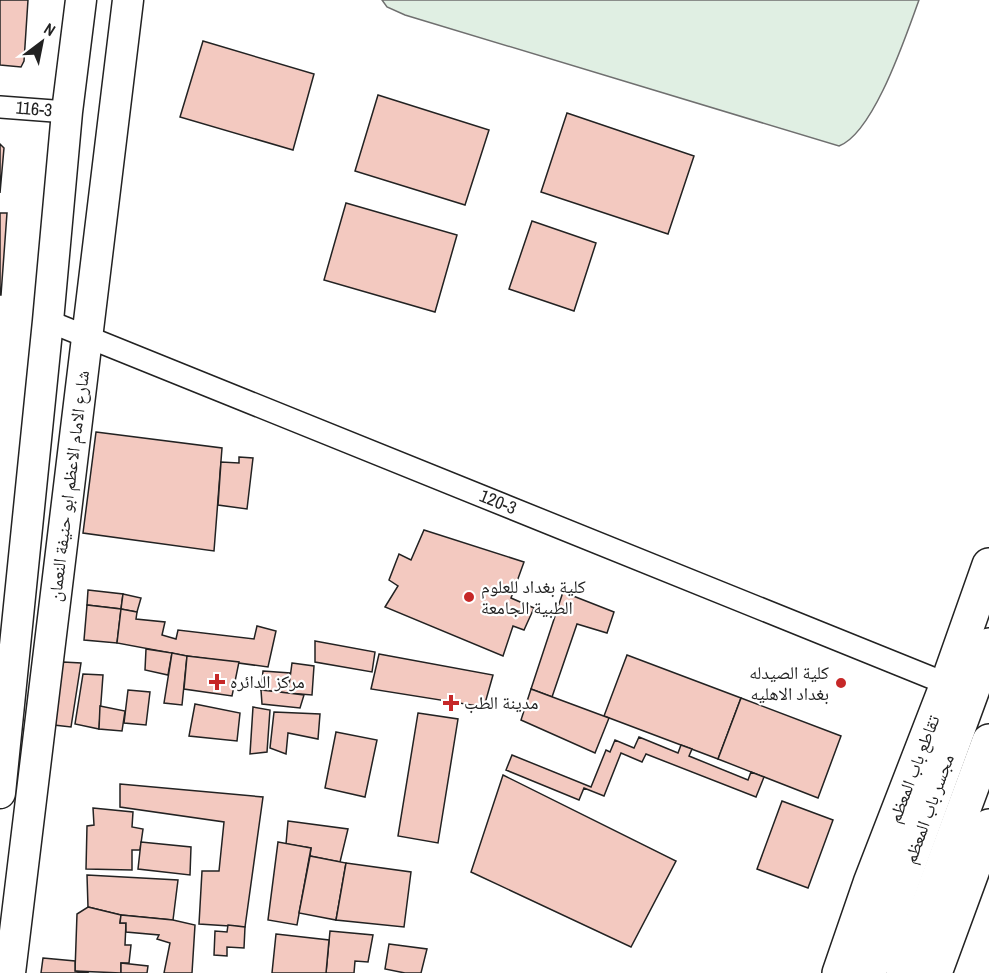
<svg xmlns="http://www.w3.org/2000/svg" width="989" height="973" viewBox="0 0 989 973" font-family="'Archivo Narrow','Noto Naskh Arabic',sans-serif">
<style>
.green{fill:#e0efe3;stroke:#6f6f6f;stroke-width:1.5}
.building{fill:#f3c9c0;stroke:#222;stroke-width:1.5}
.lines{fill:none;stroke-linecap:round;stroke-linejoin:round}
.minor-casing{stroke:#222;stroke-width:24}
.secondary-casing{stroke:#222;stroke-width:33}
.primary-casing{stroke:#222;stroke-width:36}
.minor{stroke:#fff;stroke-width:21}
.secondary{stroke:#fff;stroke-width:30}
.primary{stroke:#fff;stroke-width:33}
.poi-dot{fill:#c62828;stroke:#fff;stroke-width:2}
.labels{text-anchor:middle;stroke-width:4.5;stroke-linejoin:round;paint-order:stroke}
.street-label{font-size:18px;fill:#222;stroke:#fff}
.poi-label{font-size:18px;fill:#222;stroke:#fff;text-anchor:start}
</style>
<rect width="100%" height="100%" fill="#fff"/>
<!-- green -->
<path class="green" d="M382,0h537c-13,35 -45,133 -80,146l-434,-131 -18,-8z"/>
<!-- building -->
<g class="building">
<path d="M0,0h28l-4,61 -3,6 -21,-2z"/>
<path d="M203,41l111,33 -21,76 -113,-33z"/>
<path d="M378,95l111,35 -24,75 -110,-34z"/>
<path d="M567,113l127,43 -26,78 -127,-42z"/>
<path d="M0,144l4,4 -4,45z"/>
<path d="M346,203l111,32 -22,77 -111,-32z"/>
<path d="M0,213h7l-6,82h-1z"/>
<path d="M532,221l64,22 -22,68 -65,-22z"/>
<path d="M96,432l126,16 -8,103 -131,-18z"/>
<path d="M239,457l14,1 -6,51 -29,-4 3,-43 18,1z"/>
<path d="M424,530l100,32 -13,36 23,10 -10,22 -11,-4 -10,30 -118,-49 13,-21 -9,-6 10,-26 12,6z"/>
<path d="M88,590l35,4 -2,15 -34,-4z"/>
<path d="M563,592l51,20 -7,21 -30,-9 -25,73 -21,-8z"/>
<path d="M123,594l18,4 -4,14 -16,-3z"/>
<path d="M87,605l34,4 -4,34 -33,-3z"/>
<path d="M121,609l16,3 -1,7 29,3 -3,13 14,4 2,-9 76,9 3,-13 19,5 -8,36 -81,-11 -70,-13z"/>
<path d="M315,641l60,11 -3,20 -57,-10z"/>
<path d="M146,649l26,4 -4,22 -23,-5z"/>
<path d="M172,653l15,3 -5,49 -18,-2z"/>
<path d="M379,654l114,21 -9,32 -113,-18z"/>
<path d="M627,655l114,43 -23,61 -114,-43z"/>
<path d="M187,656l52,6 -7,34 -48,-7z"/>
<path d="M63,662l18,1 -10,64 -17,-2z"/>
<path d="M292,663l22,3 -2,29 -24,-2z"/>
<path d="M263,671l27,2 -2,20 -27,-3z"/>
<path d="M83,674l20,1 -4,54 -24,-5z"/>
<path d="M531,689l78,29 -14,35 -74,-33z"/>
<path d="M128,690l22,2 -4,33 -22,-2z"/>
<path d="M261,690l27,3 16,2 -4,13 -38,-4z"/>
<path d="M741,698l100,38 -23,62 -100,-39z"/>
<path d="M195,704l45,9 -3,28 -48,-5z"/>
<path d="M100,706l25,5 -3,20 -23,-2z"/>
<path d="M253,707l17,3 -3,42 -17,2z"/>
<path d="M274,712l46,2 -2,25 -30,-6 -2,21 -16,-6z"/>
<path d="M418,713l40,6 -20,124 -40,-7z"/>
<path d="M336,732l41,8 -12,57 -40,-9z"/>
<path d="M639,737l39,16 3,-8 11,4 -3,7 59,24 3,-8 13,5 -8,20 -110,-43 -4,8 -21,-9 -17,43 -20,-8 -5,12 -73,-30 6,-15 79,32 15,-37 4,2 5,-12 19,8z"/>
<path d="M503,775l173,86 -45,86 -160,-75z"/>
<path d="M120,784l143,13 -18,130 -46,-3 3,-53h17l5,-49 -104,-15z"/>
<path d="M782,801l51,19 -25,68 -51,-19z"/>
<path d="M93,808l40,4 -1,15 11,2 -3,21h-8v20l-46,-1 1,-43 7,-1z"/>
<path d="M288,821l60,8 -8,33 -30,-6 1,-8 -25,-4z"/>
<path d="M141,842l50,5 -1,28 -52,-6z"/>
<path d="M278,842l33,6 -14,77 -29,-5z"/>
<path d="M310,856l36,7 -10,57 -37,-7z"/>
<path d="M346,863l65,9 -7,55 -68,-7z"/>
<path d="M87,875l91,5 -5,40 -52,-5 -33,-8z"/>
<path d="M88,907l33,8 -1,8h6l-1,22h6l-2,18h-8v10l-46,-2 2,-57z"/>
<path d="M121,915l52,5 22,5 -3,48h-28l6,-30 -13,-4 2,-4 -33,-3v-9h-6z"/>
<path d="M228,925l17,2 -1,21 -17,-1v9l-13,-1 1,-24 12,1z"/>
<path d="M330,931l43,4 -5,27 -13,-1 -1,12h-28z"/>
<path d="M276,934l53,6 -3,33h-54z"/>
<path d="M389,944l38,5 -6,24h-16l-20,-4z"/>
<path d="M43,958l32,3v10l14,2h-48z"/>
<path d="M121,963l27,3 -1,7h-26z"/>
</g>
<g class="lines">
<defs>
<g id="minor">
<path d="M0,107l67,5"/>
<path d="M48,321l899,363"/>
</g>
<g id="secondary">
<path d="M0,793l48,-472 19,-209 14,-112"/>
<path d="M10,973l118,-973"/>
</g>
<g id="primary">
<path d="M839,973l31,-90 77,-199 42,-119"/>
<path d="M869,973l120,-328"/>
<path d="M903,973l86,-232"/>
<path d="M935,973l54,-147"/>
</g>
</defs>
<!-- minor casing -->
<use href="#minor" class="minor-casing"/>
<!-- secondary casing -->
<use href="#secondary" class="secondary-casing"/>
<!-- primary casing -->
<use href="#primary" class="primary-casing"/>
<!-- minor -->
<use href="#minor" class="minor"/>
<!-- secondary -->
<use href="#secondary" class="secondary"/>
<!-- primary -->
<use href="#primary" class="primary"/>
</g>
<!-- markers -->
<g class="poi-dot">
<circle cx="469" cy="597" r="6"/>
<path d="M214 673h6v6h6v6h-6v6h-6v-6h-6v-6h6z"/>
<circle cx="841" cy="683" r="6"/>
<path d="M448 694h6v6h6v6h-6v6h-6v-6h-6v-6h6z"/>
</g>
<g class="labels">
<!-- street labels -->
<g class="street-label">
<text transform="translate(34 109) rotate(5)" y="6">116-3</text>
<text transform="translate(69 486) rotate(-83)" y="6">شارع الامام الاعظم ابو حنيفة النعمان</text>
<text transform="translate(498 502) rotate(22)" y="6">120-3</text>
<text transform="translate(914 769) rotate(-69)" y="6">تقاطع باب المعظم</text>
<text transform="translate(929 809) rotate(-70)" y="6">مجسر باب المعظم</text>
</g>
<!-- poi labels -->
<g class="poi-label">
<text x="481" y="593">كلية بغداد للعلوم<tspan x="481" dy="21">الطبية الجامعة</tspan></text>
<text x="829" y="679" text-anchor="end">كلية الصيدله<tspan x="829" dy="21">بغداد الاهليه</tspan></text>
<text x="230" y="688">مركز الدائره</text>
<text x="464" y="709">مدينة الطب</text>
</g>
</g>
<!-- north arrow -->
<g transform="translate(42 42) rotate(32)" stroke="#ffffff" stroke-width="4.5" paint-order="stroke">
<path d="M0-4.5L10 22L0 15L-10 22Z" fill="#222222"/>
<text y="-9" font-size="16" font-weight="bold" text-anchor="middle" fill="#222222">N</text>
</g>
</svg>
